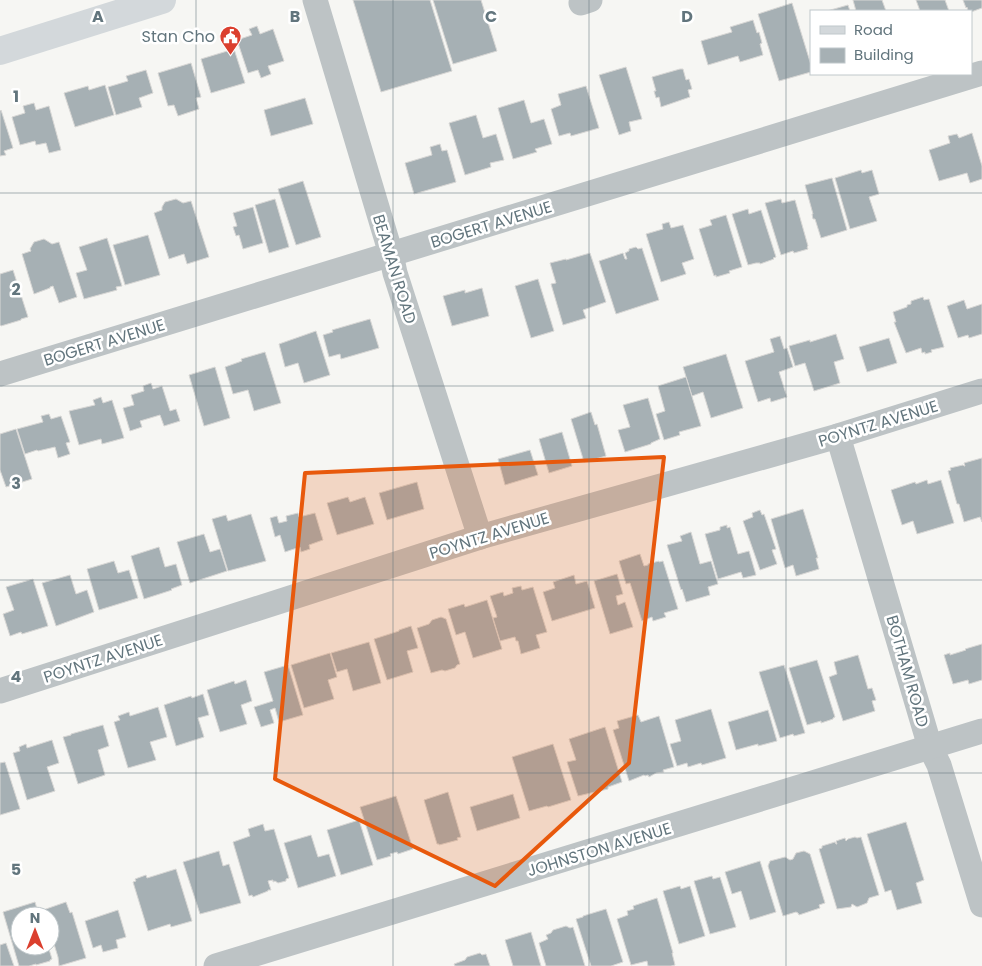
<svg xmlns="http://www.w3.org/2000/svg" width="982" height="966" viewBox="0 0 982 966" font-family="Poppins,sans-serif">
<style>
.building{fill:#a6b0b4;stroke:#d8d7d5}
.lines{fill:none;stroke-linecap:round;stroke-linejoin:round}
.minor{stroke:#bdc3c5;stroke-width:25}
.major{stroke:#d3d8db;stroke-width:28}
.marked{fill:#e8590c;fill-opacity:0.2;stroke:#e8590c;stroke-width:4;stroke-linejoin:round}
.grid{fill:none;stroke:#62757d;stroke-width:1;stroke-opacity:0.55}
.labels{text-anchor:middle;stroke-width:5;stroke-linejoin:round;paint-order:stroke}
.poi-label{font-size:16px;fill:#62757d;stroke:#fff;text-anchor:end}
.street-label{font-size:16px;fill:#62757d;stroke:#fff}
.grid-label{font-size:16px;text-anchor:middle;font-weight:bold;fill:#62757d;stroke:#fff;stroke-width:5;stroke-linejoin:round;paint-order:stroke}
</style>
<rect width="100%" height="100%" fill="#f6f6f3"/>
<!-- building -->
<g class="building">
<path d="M353,0h77l22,71 -71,21z"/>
<path d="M433,0h48l16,51 -44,13z"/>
<path d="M853,0h29l4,11h-30z"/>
<path d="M916,0h29l4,11h-29z"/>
<path d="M963,0h19v8l-11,4 -3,-1 -1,-4 -1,1z"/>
<path d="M792,3l19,62v7l-32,9 -21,-67z"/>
<path d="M848,5l2,6h-23z"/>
<path d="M753,20l4,13 2,-1 3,11 -2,1 3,11 -23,7 -2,-6 -30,9 -7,-24 31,-9 -2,-5z"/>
<path d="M257,26l3,8 13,-5 11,32 -16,5 3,8 -10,4 -3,-8 -10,3 -11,-33 15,-5 -3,-6z"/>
<path d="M234,49l11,34 -34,10 -10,-34z"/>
<path d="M191,63l10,34 -5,1 3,11 -21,7 -4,-11 -6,1 -10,-33z"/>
<path d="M626,67l16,52 -13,3 2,9 -12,4 -20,-60z"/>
<path d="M680,69h3l3,11 3,-1 3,10 -4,1 2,7 -29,10 -2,-10 -3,1 -2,-7h2l-4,-14z"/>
<path d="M146,70l7,23 -14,5 3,9 -26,8 -8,-28 20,-6 -2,-5z"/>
<path d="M105,85l9,30 -39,12 -11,-34 24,-7 1,4z"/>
<path d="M586,86l13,42 -28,8 -1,-3 -11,3 -8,-27 10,-4 -3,-11z"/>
<path d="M305,98l8,26 -42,12 -7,-26z"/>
<path d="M524,100l7,23 13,-4 8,25 -17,5 2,3 -24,7 -15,-51z"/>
<path d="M34,103l2,7 13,-4 12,44 -12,3 -3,-10 -10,2 -1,-4 -15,4 -8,-28 13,-4 -2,-7z"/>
<path d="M1,110l12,38 -9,3 2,4 -6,1v-45z"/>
<path d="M476,115l7,23 13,-4 8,26 -14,3 1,4 -26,8 -16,-52z"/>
<path d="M972,133l10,33v13l-12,4 -3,-10 -28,8 -10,-31 21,-7 -2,-7 9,-2 2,4z"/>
<path d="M440,144l2,7 5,-1 9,32 -42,12 -9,-31 27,-8 -2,-8z"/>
<path d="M861,170l1,3 10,-3 7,24 -10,3 8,24 -27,8 -15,-51z"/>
<path d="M832,178l15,52 -26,8 -6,-19h-2l-1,-5h1l-8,-29z"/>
<path d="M303,181l18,56 -25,8 -18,-56z"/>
<path d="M176,199l7,4 8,-2 18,56 -22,7 -3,-10 -15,5 -15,-46 8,-3v-3l3,-5z"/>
<path d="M275,199l14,48 -20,6 -14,-48z"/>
<path d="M781,199l1,4 13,-3 13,46 -1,1 1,2 -14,4 -1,-2 -12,4 -16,-52z"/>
<path d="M253,207l10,36 -20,6 -4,-14 -3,1 -3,-9 4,-1 -4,-13z"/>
<path d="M748,209l1,5 12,-4 15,47 -3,1 1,1 -14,5v-1h-4l-8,2 -16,-51z"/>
<path d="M726,215l16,52 -13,4 1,2 -14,4v-2l-2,1 -15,-47 13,-4 -2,-5z"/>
<path d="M669,222l2,6 12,-3 11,34 -12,4 4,11 -25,8 -15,-48 17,-5 -1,-5z"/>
<path d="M148,235l12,40 -35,10 -12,-40z"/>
<path d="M107,238l15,48 -6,1 1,3 -33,9 -8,-26 11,-3 -8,-23z"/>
<path d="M44,239l8,5 7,-2 18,55 -18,6 -6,-17 -3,1v1l-16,6 -12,-40 9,-3 -1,-2 4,-7z"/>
<path d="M636,247l2,2 4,-1 17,52 -43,14 -17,-53 24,-8 2,6h2l-2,-6 4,-2v-2z"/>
<path d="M590,253l16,49 -23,8 3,8 -23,7 -12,-41 5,-1 -6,-20 16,-4v1z"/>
<path d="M13,270l15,47 -7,2v1l-20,6 -1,-1v-51z"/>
<path d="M538,279l16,52 -23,7 -16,-52z"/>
<path d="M482,288l7,28 -37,10 -9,-30 22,-6v3z"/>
<path d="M923,297l1,3 5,-1 15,48 -13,3 1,2 -7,2v-2l-3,1 -1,-5 -15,5 -12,-31h2l-3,-10 14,-5v-2l4,-1v-3z"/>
<path d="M964,300l3,9 15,-5v30l-13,4 -1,-3 -10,3 -11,-32z"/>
<path d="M370,319l9,29 -38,11 -1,-5 -11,3 -6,-22 10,-3 -1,-2z"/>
<path d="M316,331l14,44 -26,8 -6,-20 -13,4 -6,-23z"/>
<path d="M836,334l8,25 -10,3 6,21 -26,8 -9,-28 -10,3 -6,-20 21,-6v2z"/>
<path d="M780,336l4,13 3,-1 6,19 -14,5 8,25 -16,5 -1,-4 -12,4 -13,-41 29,-9 -4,-13z"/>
<path d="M889,338l8,25 -30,9 -8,-25z"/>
<path d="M265,352l16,51 -27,8 -6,-21 -15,4 -8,-27 17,-6 -1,-2z"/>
<path d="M726,354l17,54 -32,10 -8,-26 -11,4 -9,-29z"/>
<path d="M215,367l15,51 -26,8 -15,-51z"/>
<path d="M686,377l15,49 -22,6 1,3 -16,5 -8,-26 9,-3 -7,-25z"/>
<path d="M151,383l2,6 9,-3 8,25 6,-2 4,12 -16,5 -4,-11 -20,6 2,6 -12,4 -7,-23 11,-3 -3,-10 13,-4 -1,-5z"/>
<path d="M101,397l2,6 9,-3 12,38 -22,6 -1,-5 -22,6 -10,-34 26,-6 -2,-5z"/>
<path d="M648,398l12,41 -9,4v1l-26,8 -7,-22 12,-3 -7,-22z"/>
<path d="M591,412l4,13 2,-1 9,32 -22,6 -13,-43z"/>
<path d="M49,414l2,5 10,-3 9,26 -4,1 4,11 -12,4 -3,-11 -17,4 -1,-1 -12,4 -8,-25 26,-7 -2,-6z"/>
<path d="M16,429l16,50 -26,8 -6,-17v-36z"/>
<path d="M562,432l10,34 -23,7 -10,-34z"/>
<path d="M530,450l8,25 -33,10 -7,-26z"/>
<path d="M982,458v64l-2,-5 -16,5 -5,-18h-2l-9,-33 3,-1 -1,-2 13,-3 1,1h1l-1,-3z"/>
<path d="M927,480l1,4 13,-4 13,43 -37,11 -4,-13 -11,4 -11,-35 24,-8 1,2z"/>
<path d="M417,482l7,27 -37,11 -8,-27z"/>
<path d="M348,497l2,5 15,-5 9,27 -37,11 -10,-32z"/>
<path d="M803,509l15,49h-2l3,11 -23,7 -3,-11 -8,3 -14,-49z"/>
<path d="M760,510l2,5 2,-1 12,35 -4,1 5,14 -17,6 -17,-49 10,-4 -1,-4z"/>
<path d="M298,513l1,4 16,-4 8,27 -14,5 1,4 -9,3 -1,-5 -15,5 -5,-17 -5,2 -5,-19 7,-2 2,7 8,-2 -1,-5z"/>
<path d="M251,514l15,47 -38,10 -16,-52 14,-4 2,6z"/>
<path d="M727,525v3l3,-1 8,27 11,-3 7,24 -13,3 -2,-6 -23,7 -13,-45 15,-4v-3z"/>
<path d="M691,532l9,32 11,-3 7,23 -10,3 2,8 -24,7 -4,-13 -1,1 -14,-45 15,-4 -2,-5z"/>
<path d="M204,534l6,18 10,-3 7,22 -37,12 -13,-41z"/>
<path d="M159,547l6,20 11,-3 6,21 -11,4 1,1 -28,9 -13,-43z"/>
<path d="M640,554l4,12 4,-1v-1l11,-3v1l4,-1 15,48 -14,4 2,4 -13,4 -1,-4 -10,4 -12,-38 -4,1 -7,-23z"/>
<path d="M114,561l4,12 11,-3 9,28 -39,12 -12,-41z"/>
<path d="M617,574l6,20 -7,2 2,9 7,-3 8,25 -23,7 -16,-53z"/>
<path d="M70,575l6,19 11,-4 7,22 -38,14 -14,-43z"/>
<path d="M574,575l2,9 11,-3 8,27 -43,13 -9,-29 12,-4 -2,-6z"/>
<path d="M33,579l15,47 -26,8 -1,-2 -11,4 -7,-22 11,-4 -8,-23z"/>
<path d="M521,586l1,4 11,-3 14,45 -11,3 4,13 -19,6 -3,-13h-2l-1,-4 -15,4 -7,-23 4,-1 -7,-21 13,-4 1,4 9,-3 -1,-5z"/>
<path d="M487,600l15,49 -29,9 -8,-26 -9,3 -8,-26 16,-5 1,3z"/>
<path d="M441,617l5,2 14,45 -3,1 -2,3 -10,3 -3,-1 -11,3 -14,-45 12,-4 3,-4z"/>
<path d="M411,626l7,22 -11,3 6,21 -26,8 -13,-41 25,-8v-1z"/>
<path d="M369,642l12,41 -28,8 -6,-22 -10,3 -6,-19z"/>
<path d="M982,644v36l-13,4 -1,-4 -15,4 -9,-29 6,-2v2l16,-5 -1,-1z"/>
<path d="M330,653l7,24 -9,3 6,19 -30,9 -13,-43z"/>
<path d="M858,655l10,34 4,-1 4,12 -4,1 3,10 -32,10 -14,-44 8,-3 -3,-12z"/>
<path d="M817,660l18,57 -2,1v1l-12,4v-2l-14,4 -18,-57z"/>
<path d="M288,665l15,50 -24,7 -4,-14 -5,2 4,13 -13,4 -7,-20 19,-6 -9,-29z"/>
<path d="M784,665l21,68 -11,3 -1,-2 -13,4 -21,-66z"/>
<path d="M246,680l6,21 -11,4 6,19 -27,8 -13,-42 27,-9 1,3z"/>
<path d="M203,694l6,21 -11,3 6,19 -28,9 -12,-41 27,-9 1,2z"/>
<path d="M158,707l9,30 -17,5 6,18 -28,8 -14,-46 6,-2 -2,-4 11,-4 1,4z"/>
<path d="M711,709l15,49 -24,7 -1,-2 -13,4 -1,-4 -10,3 -7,-22 11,-3 -6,-21z"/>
<path d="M768,710l9,31 -19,5v-2l-22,6 -8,-28z"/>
<path d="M638,715l3,7 18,-6 15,51 -11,3 1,2 -8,1 -7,4 -1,-2 -3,1 -1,-1 -15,6 -16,-51 6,-2 -2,-7z"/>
<path d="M103,725l6,21 -11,4 7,25 -27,9 -15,-47 8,-2v-1z"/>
<path d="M605,727l17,55 -14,5v2l-30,7 -11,-34 9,-2 -7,-21z"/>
<path d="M52,740l7,23 -12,4 8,24 -28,9 -14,-47 7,-2 -1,-4 7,-3 1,4z"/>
<path d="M553,744l18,56 -23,7 -1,-1 -18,5 -17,-54z"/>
<path d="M5,762l15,47 -20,6v-52z"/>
<path d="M448,792l13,45 -4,1 1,2 -19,5v-1h-2l-13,-44z"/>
<path d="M513,794l7,24 -43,13 -7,-24z"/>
<path d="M396,796l17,53 -15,5 -1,-2 -7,2 1,2 -14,4 -17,-53z"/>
<path d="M359,820l14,45 -32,10 -14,-45z"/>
<path d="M906,822l18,58 -8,3 6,20 -25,7 -6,-20 -6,2 -18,-58z"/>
<path d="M263,824l2,7 9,-2 15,49 -3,1v2l-8,2 -3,-2 -2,1v-2l-5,1 3,9h-3v1l-15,6 -1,-2 -3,1 -16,-54 17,-6 -2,-7z"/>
<path d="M311,835l7,22 11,-3 7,22 -38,12 -14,-45z"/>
<path d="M855,837l2,1 4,-1 18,58 -10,3 -2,5 -10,4 -5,-3 -1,3 -14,2 -18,-60 3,-1v-2l13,-4 1,2h1l-1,-3 9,-3 1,3 2,-2z"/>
<path d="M219,851l4,15 6,-2 12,39 -41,11 -17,-52z"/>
<path d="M804,851l6,3 15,49 -6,2 1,3 -21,7 -1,-2 -2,-1 -13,4 -15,-50 2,-5 15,-4 5,3 3,-1 3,-6z"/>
<path d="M760,861l16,51 -26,8 -9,-29 -9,3 -7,-22z"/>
<path d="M176,869l16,52 -21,6 -1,-3 -22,7 -15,-49 3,-1 -1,-2 11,-4 1,3z"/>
<path d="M712,876l1,3 7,-2 16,50 -26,7 -16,-53z"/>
<path d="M680,886l1,3 9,-3 15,50 -26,8 -16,-53z"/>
<path d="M657,898l16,55h-1l3,12 -4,1h-23l-1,-5 -16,4 -14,-46 11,-4 -1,-4 7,-2 -1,-3z"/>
<path d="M35,902l4,14h-19v30h28l4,13 -2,1v1l-14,4v-1l-7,2h-10l-16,-54z"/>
<path d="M66,902l4,11 2,-1 14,46 -27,8 -1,-9 -8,-26v-15h-5l-2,-6z"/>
<path d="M606,909l17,53 -12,4h-20l-15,-47 7,-2v-1z"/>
<path d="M118,910l8,27 -10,3 2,8 -15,4 -2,-7 -8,3 -8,-27z"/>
<path d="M566,926l4,2 3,-1 12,39h-39l-7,-23 9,-4 -2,-4 5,-2 2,-3z"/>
<path d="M531,932l10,34h-28l-8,-26z"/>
<path d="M6,943l8,23h-14v-21z"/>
<path d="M480,953l2,2 4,-1 4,12h-35l-1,-2 11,-4 2,-3z"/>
</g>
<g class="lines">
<!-- minor -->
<g class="minor">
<path d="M315,0l76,254 4,19 85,264"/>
<path d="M581,3l9,-3"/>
<path d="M0,374l982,-301"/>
<path d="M838,436l92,311 9,18 43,140"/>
<path d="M0,691l480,-154 358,-101 144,-45"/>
<path d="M216,966l766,-235"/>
</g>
<!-- major -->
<path class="major" d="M0,51l162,-51"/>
</g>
<!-- marked area -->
<path class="marked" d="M664,457l-35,306 -134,123 -220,-107 30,-306z"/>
<!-- grid -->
<path class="grid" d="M196,0v966M393,0v966M589,0v966M786,0v966M0,193h982M0,386h982M0,580h982M0,773h982"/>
<!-- icons -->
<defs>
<symbol id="civic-pin" viewBox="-11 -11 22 30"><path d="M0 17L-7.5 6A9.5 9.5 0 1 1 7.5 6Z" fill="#db3f2e" stroke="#fff"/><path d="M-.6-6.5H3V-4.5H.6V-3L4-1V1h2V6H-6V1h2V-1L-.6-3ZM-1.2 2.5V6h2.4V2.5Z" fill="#fff"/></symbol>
</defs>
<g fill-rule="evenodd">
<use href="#civic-pin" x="218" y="24" width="25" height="34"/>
</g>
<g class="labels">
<!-- poi labels -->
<g class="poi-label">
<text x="215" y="42">Stan Cho</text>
</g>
<!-- street labels -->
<g class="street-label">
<text transform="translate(491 224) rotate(-17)" y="6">BOGERT AVENUE</text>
<text transform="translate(395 269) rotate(73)" y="6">BEAMAN ROAD</text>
<text transform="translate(104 342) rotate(-17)" y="6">BOGERT AVENUE</text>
<text transform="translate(878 423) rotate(-17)" y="6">POYNTZ AVENUE</text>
<text transform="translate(489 535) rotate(-17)" y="6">POYNTZ AVENUE</text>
<text transform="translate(103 658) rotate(-18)" y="6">POYNTZ AVENUE</text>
<text transform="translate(908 671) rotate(74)" y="6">BOTHAM ROAD</text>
<text transform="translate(599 849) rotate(-17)" y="6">JOHNSTON AVENUE</text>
</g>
</g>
<g class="grid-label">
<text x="98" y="22">A</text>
<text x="295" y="22">B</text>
<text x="491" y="22">C</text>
<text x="687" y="22">D</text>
<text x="16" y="102">1</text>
<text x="16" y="295">2</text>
<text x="16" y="489">3</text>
<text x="16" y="682">4</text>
<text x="16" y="875">5</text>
</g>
<!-- legend -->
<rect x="810" y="10" width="162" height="65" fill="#ffffff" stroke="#c0c8cb"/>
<rect x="820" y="26" width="25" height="8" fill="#d3d8db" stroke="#c0c8cb"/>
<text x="854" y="35" font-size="15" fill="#62757d">Road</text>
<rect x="820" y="48" width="25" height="15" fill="#a6b0b4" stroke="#c0c8cb"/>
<text x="854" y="60" font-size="15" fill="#62757d">Building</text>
<!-- north arrow -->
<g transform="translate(35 931)"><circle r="24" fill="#ffffff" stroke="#c0c8cb"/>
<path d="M0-4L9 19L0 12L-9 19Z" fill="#db3f2e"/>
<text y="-8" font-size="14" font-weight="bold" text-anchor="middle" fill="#62757d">N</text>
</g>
</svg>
